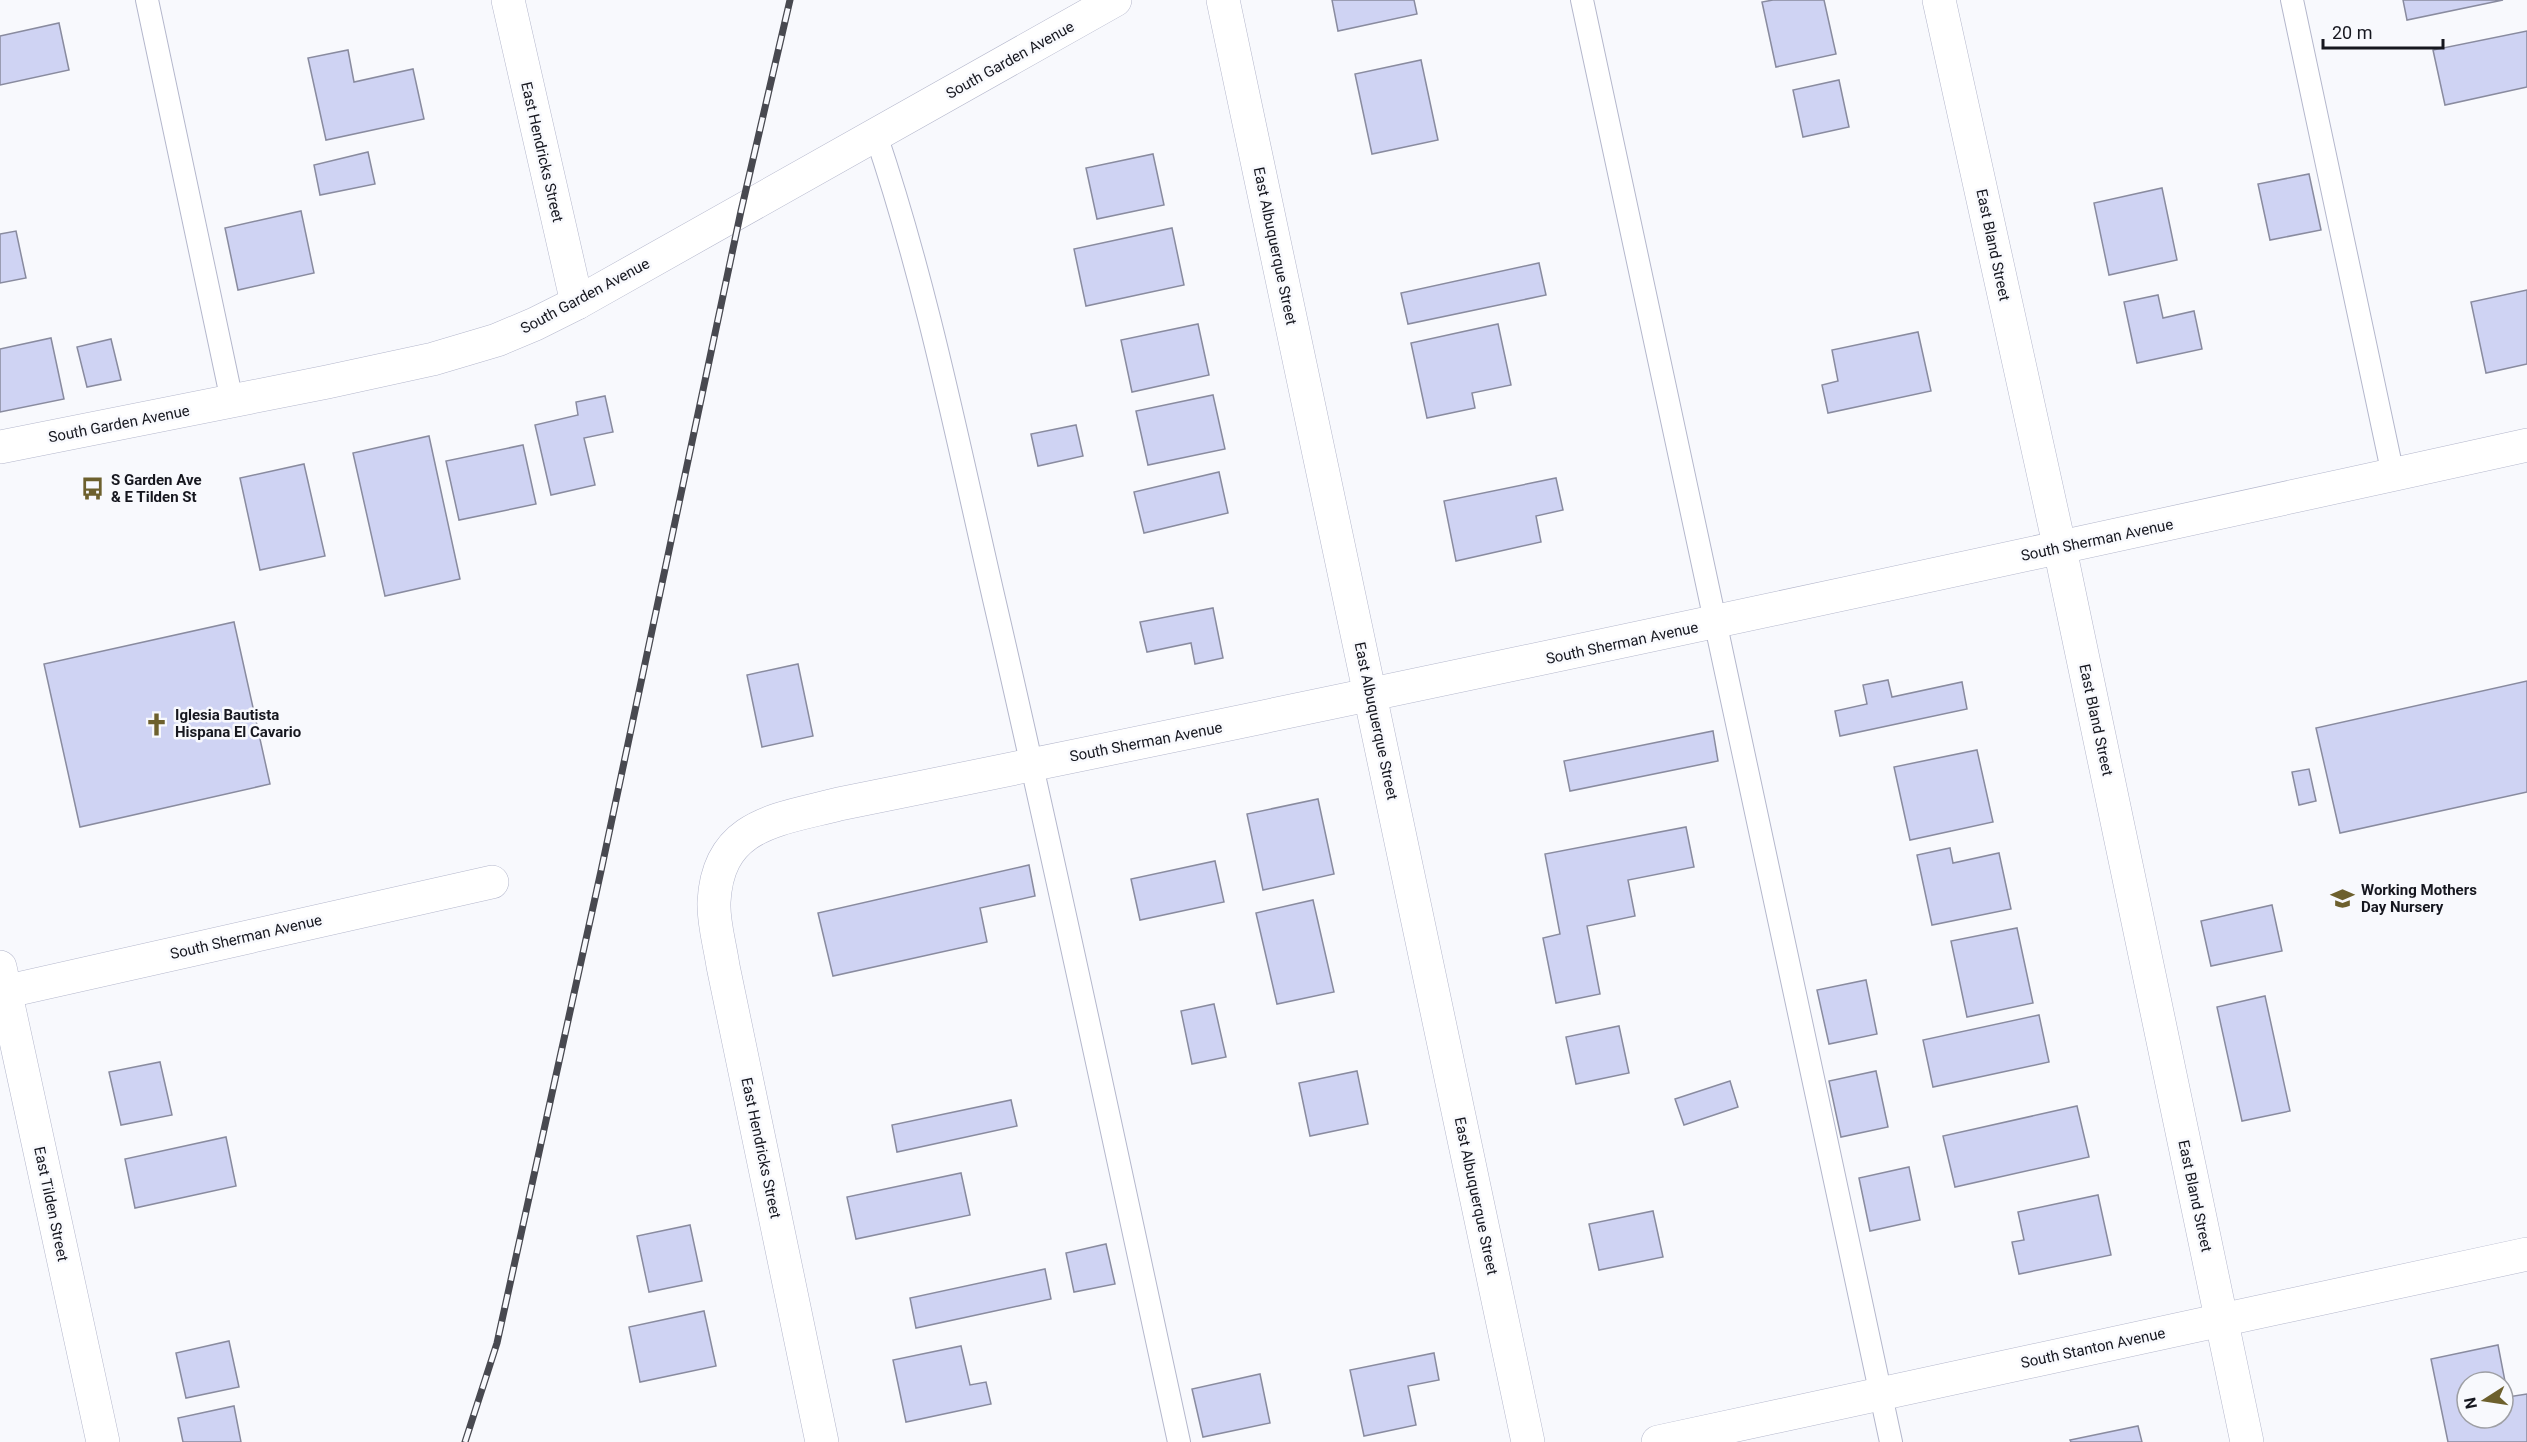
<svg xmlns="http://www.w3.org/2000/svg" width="2527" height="1442" viewBox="0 0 2527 1442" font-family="Roboto,sans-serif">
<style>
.building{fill:#cfd3f3;stroke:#898b9f;stroke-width:1.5;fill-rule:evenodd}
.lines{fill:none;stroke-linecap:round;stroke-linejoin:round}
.service-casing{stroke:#b4b7cc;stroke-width:24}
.minor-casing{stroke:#b4b7cc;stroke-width:34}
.tertiary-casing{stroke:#b4b7cc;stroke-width:34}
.service{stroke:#fff;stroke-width:22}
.minor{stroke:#fff;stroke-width:33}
.tertiary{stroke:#fff;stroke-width:33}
.rail-casing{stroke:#484950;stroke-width:7}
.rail{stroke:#f8f9fd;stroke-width:4.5;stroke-dasharray:14;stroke-linecap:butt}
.labels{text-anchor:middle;stroke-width:5;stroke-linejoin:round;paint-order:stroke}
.street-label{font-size:15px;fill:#16171f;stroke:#f8f9fd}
.poi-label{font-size:15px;font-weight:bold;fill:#16171f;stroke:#f8f9fd;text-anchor:start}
</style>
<rect width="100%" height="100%" fill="#f8f9fd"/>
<!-- building -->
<g class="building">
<path d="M1332,0h82l3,14 -79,17z"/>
<path d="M1773,0h51l12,54 -60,13 -14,-65z"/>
<path d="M2403,0h100l-96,20z"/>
<path d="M59,23l10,47 -69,15v-49z"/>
<path d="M2527,31v56l-82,18 -12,-55z"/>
<path d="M348,50l6,32 59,-13 11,50 -98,21 -18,-82z"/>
<path d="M1421,60l17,80 -66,14 -17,-80z"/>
<path d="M1839,80l10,47 -46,10 -10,-47z"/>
<path d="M368,152l7,32 -55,11 -6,-30z"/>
<path d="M1153,154l11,51 -67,14 -11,-51z"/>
<path d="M2309,174l12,56 -51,10 -12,-56z"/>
<path d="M2162,188l15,72 -68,15 -15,-72z"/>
<path d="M301,211l13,62 -76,17 -13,-62z"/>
<path d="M1172,228l12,57 -98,21 -12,-57z"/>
<path d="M16,231l10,47 -26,5v-49z"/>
<path d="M1539,263l7,32 -138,29 -7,-31z"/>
<path d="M2527,290v74l-41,9 -15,-71z"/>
<path d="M2158,295l5,23 31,-7 8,38 -65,14 -13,-61z"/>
<path d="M1198,324l11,51 -77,17 -11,-52z"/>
<path d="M1498,324l13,61 -39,8 3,15 -48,10 -16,-75z"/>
<path d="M1918,332l13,59 -103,22 -6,-28 16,-4 -6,-31z"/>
<path d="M51,338l13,61 -64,13v-63z"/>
<path d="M111,339l10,41 -34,7 -10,-40z"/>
<path d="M1213,395l12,54 -77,16 -12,-54z"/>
<path d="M605,396l8,36 -29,6 11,47 -44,10 -16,-70 43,-10 -2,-13z"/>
<path d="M1076,425l7,31 -45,10 -7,-32z"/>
<path d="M429,436l31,143 -75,17 -32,-143z"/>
<path d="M523,445l13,59 -77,16 -13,-59z"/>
<path d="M304,464l21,92 -65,14 -20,-92z"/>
<path d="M1219,472l9,41 -84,20 -10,-41z"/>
<path d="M1556,478l7,32 -27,6 5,26 -85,19 -12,-60z"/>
<path d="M1213,608l10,50 -28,6 -4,-21 -44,9 -7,-30z"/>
<path d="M234,622l36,162 -190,43 -36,-163z"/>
<path d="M798,664l15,72 -51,11 -15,-72z"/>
<path d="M1888,680l4,17 70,-15 5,27 -127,27 -5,-25 32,-7 -4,-19z"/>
<path d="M2527,681v111l-187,41 -24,-105z"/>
<path d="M1713,731l5,30 -148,30 -6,-30z"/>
<path d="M1977,750l16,72 -83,18 -16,-73z"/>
<path d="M2309,769l7,32 -17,4 -7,-33z"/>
<path d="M1318,799l16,75 -71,16 -16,-76z"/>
<path d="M1686,827l8,40 -66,13 7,36 -48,10 13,68 -44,9 -13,-65 17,-4 -15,-80z"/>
<path d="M1950,848l3,15 46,-10 12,56 -79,16 -15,-70z"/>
<path d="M1215,861l9,41 -84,18 -9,-41z"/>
<path d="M1029,865l6,31 -55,12 7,34 -154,34 -15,-63z"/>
<path d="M1313,900l21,92 -57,12 -21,-91z"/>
<path d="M2272,905l10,46 -71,15 -10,-45z"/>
<path d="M2017,928l16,75 -66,14 -16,-76z"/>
<path d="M1866,980l11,54 -48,10 -12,-54z"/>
<path d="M2265,996l25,115 -48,10 -25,-114z"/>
<path d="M1214,1004l12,53 -34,7 -11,-53z"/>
<path d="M2039,1015l10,47 -116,25 -10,-47z"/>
<path d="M1619,1026l10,47 -53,11 -10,-47z"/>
<path d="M160,1062l12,53 -51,10 -12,-53z"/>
<path d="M1357,1071l11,53 -58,12 -11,-53z"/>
<path d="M1876,1071l12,56 -47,10 -12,-56z"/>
<path d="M1730,1081l8,26 -54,18 -9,-26z"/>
<path d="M1011,1100l6,26 -120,26 -5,-27z"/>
<path d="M2077,1106l12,51 -134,30 -12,-51z"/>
<path d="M226,1137l10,49 -101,22 -10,-49z"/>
<path d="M1909,1167l11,53 -50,11 -11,-53z"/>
<path d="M961,1173l9,42 -114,24 -9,-42z"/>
<path d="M2098,1195l13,60 -92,19 -7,-32 12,-2 -6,-28z"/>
<path d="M1653,1211l10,46 -64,13 -10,-46z"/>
<path d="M690,1225l12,56 -53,11 -12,-56z"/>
<path d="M1106,1244l9,40 -41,8 -8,-39z"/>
<path d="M1045,1269l6,30 -135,29 -6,-30z"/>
<path d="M704,1311l12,55 -76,16 -11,-55z"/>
<path d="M229,1341l10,46 -53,11 -10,-45z"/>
<path d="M2498,1345l10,52 19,-3v48h-79l-17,-83zM2467,1382h36v36h-36z"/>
<path d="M961,1346l9,39 16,-3 5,22 -85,18 -13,-62z"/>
<path d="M1434,1353l5,27 -31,6 8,39 -52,11 -14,-66z"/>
<path d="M1260,1374l10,49 -67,14 -11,-48z"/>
<path d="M234,1406l7,36h-58l-5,-24z"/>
<path d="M2138,1426l4,16h-71l-1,-2z"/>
</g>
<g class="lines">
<defs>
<g id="service">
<path d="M147,0l85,401"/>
<path d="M1582,0l309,1442"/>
<path d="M2292,0l101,475"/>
<path d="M876,135c51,151 82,308 118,464 65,280 124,562 185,843"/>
</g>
<g id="minor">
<path d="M508,0l69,303"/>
<path d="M1223,0l305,1442"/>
<path d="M0,967l103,475"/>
<path d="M0,993l492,-111"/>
<path d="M822,1442l-99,-476c-3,-21 -10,-44 -9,-64 4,-79 64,-82 125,-98 564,-114 1126,-235 1688,-359"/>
<path d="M1658,1442l869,-188"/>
</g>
<g id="tertiary">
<path d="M1939,0l121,549 187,893"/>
<path d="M0,447l327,-65 106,-23 64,-19 38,-16 42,-21 538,-303"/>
</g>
</defs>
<!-- service casing -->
<use href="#service" class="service-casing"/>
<!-- minor casing -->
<use href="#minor" class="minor-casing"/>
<!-- tertiary casing -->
<use href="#tertiary" class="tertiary-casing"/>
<!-- service -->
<use href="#service" class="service"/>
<!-- minor -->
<use href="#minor" class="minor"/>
<!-- tertiary -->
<use href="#tertiary" class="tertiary"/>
<defs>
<path id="rail" d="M465,1442l32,-99 104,-472 140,-660 49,-211"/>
</defs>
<!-- rail casing -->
<use href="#rail" class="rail-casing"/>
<!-- rail -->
<use href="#rail" class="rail"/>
</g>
<!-- icons -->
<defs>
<symbol id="bus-bare" viewBox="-9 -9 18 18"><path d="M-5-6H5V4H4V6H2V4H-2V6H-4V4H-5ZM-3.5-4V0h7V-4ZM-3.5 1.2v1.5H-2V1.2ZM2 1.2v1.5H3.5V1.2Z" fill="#6d602d" stroke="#f8f9fd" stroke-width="2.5" paint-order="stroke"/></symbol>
<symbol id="church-bare" viewBox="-9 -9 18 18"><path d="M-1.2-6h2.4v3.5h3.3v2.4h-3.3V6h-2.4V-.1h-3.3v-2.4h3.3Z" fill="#6d602d" stroke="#f8f9fd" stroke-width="2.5" paint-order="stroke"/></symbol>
<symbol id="school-bare" viewBox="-9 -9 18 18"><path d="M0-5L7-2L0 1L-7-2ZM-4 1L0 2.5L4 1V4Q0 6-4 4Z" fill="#6d602d" stroke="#f8f9fd" stroke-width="2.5" paint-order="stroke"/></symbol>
</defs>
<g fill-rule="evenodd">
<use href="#bus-bare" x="76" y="472" width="33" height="33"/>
<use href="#church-bare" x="140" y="708" width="33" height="33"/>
<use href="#school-bare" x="2326" y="882" width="33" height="33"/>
</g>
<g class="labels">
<!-- street labels -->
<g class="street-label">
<text transform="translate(1010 60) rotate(-29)" y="5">South Garden Avenue</text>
<text transform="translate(542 152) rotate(77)" y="5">East Hendricks Street</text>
<text transform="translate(1993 245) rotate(78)" y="5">East Bland Street</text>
<text transform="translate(1275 246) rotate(78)" y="5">East Albuquerque Street</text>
<text transform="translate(585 296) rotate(-28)" y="5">South Garden Avenue</text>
<text transform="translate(119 424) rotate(-11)" y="5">South Garden Avenue</text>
<text transform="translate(2097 540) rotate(-12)" y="5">South Sherman Avenue</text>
<text transform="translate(1622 643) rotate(-12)" y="5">South Sherman Avenue</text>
<text transform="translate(2096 720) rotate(78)" y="5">East Bland Street</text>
<text transform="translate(1376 721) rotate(78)" y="5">East Albuquerque Street</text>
<text transform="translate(1146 742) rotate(-11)" y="5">South Sherman Avenue</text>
<text transform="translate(246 937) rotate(-13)" y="5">South Sherman Avenue</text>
<text transform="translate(761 1148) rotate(78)" y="5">East Hendricks Street</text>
<text transform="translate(1476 1196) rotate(78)" y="5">East Albuquerque Street</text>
<text transform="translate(2195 1196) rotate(78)" y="5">East Bland Street</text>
<text transform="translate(51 1204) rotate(78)" y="5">East Tilden Street</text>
<text transform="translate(2093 1348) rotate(-12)" y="5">South Stanton Avenue</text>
</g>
<!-- poi labels -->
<g class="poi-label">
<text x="111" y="485">S Garden Ave<tspan x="111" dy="17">&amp; E Tilden St</tspan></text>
<text x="175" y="720">Iglesia Bautista<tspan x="175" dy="17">Hispana El Cavario</tspan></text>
<text x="2361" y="895">Working Mothers<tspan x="2361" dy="17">Day Nursery</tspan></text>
</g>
</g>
<!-- north arrow -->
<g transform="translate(2485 1400) rotate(258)"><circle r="28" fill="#f8f9fd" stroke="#9e9fa4" stroke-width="1.5"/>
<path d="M0-4.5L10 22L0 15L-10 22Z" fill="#6d602d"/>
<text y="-9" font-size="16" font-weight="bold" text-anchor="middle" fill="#16171f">N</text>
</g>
<!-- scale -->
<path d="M2323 39v9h120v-9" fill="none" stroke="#16171f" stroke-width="3"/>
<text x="2332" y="39" font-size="18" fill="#16171f" stroke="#f8f9fd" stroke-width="4.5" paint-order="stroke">20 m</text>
</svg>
